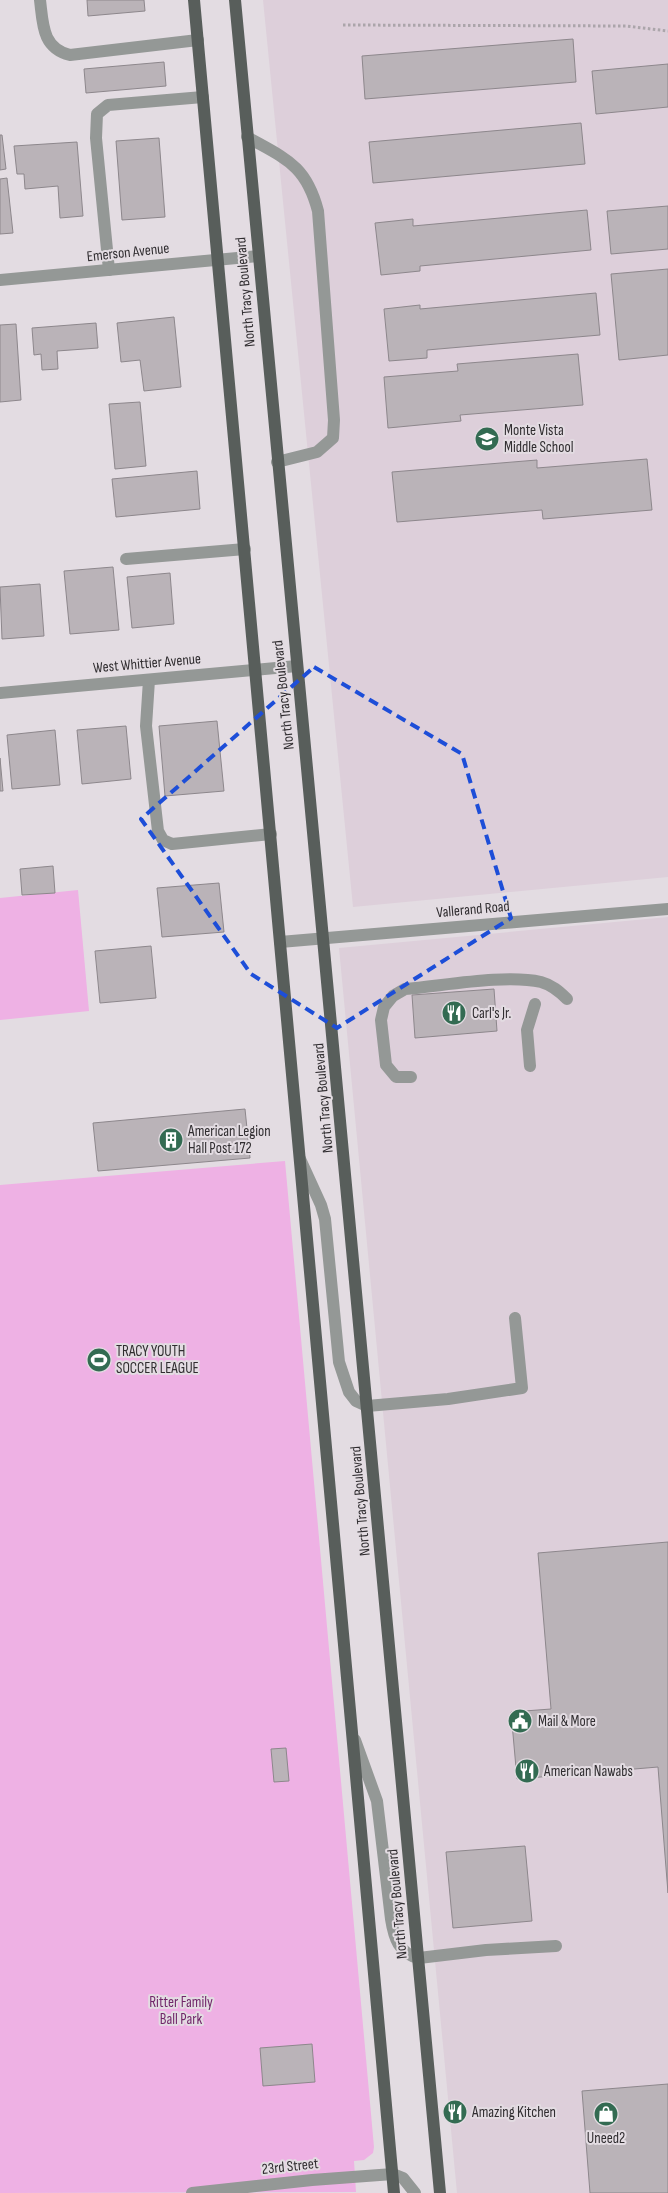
<svg xmlns="http://www.w3.org/2000/svg" width="668" height="2193" viewBox="0 0 668 2193" font-family="'Sofia Sans Condensed',sans-serif">
<style>
.built{fill:#ddcfda}
.green{fill:#eeb1e4}
.building{fill:#bab3b8;stroke:#8d878c}
.lines{fill:none;stroke-linecap:round;stroke-linejoin:round}
.path{stroke:#aba5aa;stroke-width:3;stroke-dasharray:2.5 2.5;stroke-linecap:butt}
.service{stroke:#949896;stroke-width:12}
.minor{stroke:#949896;stroke-width:12}
.primary{stroke:#585e5b;stroke-width:12}
.marked{fill:none;stroke:#1d4ed8;stroke-width:4;stroke-dasharray:10 6;stroke-linejoin:round}
.labels{text-anchor:middle;stroke-width:4;stroke-linejoin:round;paint-order:stroke}
.street-label{font-size:15px;fill:#302d30;stroke:#e3dce2}
.poi-label{font-size:15px;fill:#302d30;stroke:#e3dce2;text-anchor:start}
.park-label{font-size:15px;fill:#712669;stroke:#e3dce2}
</style>
<rect width="100%" height="100%" fill="#e3dce2"/>
<!-- built -->
<g class="built">
<path d="M263,0h405v877l-315,30z"/>
<path d="M668,917v1276h-211l-118,-1245z"/>
</g>
<!-- green -->
<g class="green">
<path d="M78,890l11,121 -89,9v-122z"/>
<path d="M285,1161l89,986 -1,6 -9,7 -10,1 2,31 -356,1v-1008z"/>
</g>
<!-- building -->
<g class="building">
<path d="M87,0h57l1,11 -57,5z"/>
<path d="M573,39l3,43 -211,17 -3,-43z"/>
<path d="M164,62l2,24 -80,7 -2,-24z"/>
<path d="M668,64v43l-72,7 -4,-43z"/>
<path d="M581,123l4,41 -212,19 -4,-41z"/>
<path d="M0,135h2l4,34 -6,1z"/>
<path d="M159,138l6,79 -43,3 -6,-79z"/>
<path d="M77,142l6,74 -23,2 -2,-32 -33,3 -1,-15h-7l-3,-28z"/>
<path d="M7,178l6,55 -13,1v-55z"/>
<path d="M668,206v43l-57,5 -4,-43z"/>
<path d="M587,210l4,40 -171,16v5l-39,4 -6,-52 38,-4v7z"/>
<path d="M668,269v86l-49,5 -8,-86z"/>
<path d="M596,293l4,42 -173,15v8l-38,3 -5,-52 36,-4v4z"/>
<path d="M174,317l7,70 -37,4 -4,-31 -19,2 -4,-39z"/>
<path d="M96,323l2,25 -41,3 1,18 -16,1 -1,-16 -7,1 -2,-27z"/>
<path d="M16,324l5,76 -21,2v-77z"/>
<path d="M578,354l5,51 -123,10 1,6 -73,7 -4,-51 74,-6 -1,-7z"/>
<path d="M140,402l6,64 -31,3 -6,-65z"/>
<path d="M647,459l5,51 -109,9 -1,-9 -145,12 -5,-50 145,-12v8z"/>
<path d="M197,471l3,38 -84,8 -4,-38z"/>
<path d="M113,567l6,63 -49,4 -6,-63z"/>
<path d="M170,573l4,51 -42,4 -5,-51z"/>
<path d="M40,584l4,52 -42,3 -2,-52z"/>
<path d="M217,721l7,70 -59,5 -6,-70z"/>
<path d="M126,726l5,53 -49,5 -5,-54z"/>
<path d="M55,730l5,55 -48,4 -5,-54z"/>
<path d="M0,758l3,33h-3z"/>
<path d="M53,866l2,27 -33,2 -2,-26z"/>
<path d="M219,883l5,49 -62,5 -5,-49z"/>
<path d="M151,946l5,52 -56,5 -5,-52z"/>
<path d="M494,989l3,42 -82,7 -3,-43z"/>
<path d="M245,1109l5,49 -152,13 -5,-48z"/>
<path d="M668,1542v351l-10,-126 -141,12 -6,-67 40,-3 -13,-156z"/>
<path d="M286,1748l3,33 -15,1 -3,-33z"/>
<path d="M525,1846l7,75 -79,7 -7,-76z"/>
<path d="M312,2044l3,38 -52,4 -3,-38z"/>
<path d="M668,2084v109h-78l-8,-102z"/>
</g>
<g class="lines">
<!-- path -->
<path class="path" d="M343,25l283,1 42,5"/>
<!-- service -->
<g class="service">
<path d="M40,0c3,24 2,48 30,55l128,-15"/>
<path d="M247,137c39,22 59,28 71,74l16,209 -1,18 -16,14 -40,10"/>
<path d="M109,270l-13,-132 1,-24 11,-9 95,-8"/>
<path d="M126,559l119,-10"/>
<path d="M149,680l-3,46 12,105 5,9 9,4 99,-10"/>
<path d="M530,1066l-3,-36 8,-26"/>
<path d="M411,1077h-15l-10,-12 -5,-45 3,-13 9,-11 12,-7c38,-3 100,-15 136,-7 11,3 18,9 26,17"/>
<path d="M300,1159l21,46 4,14 14,143 10,30 7,9 11,5 81,-7 74,-11 -7,-70"/>
<path d="M355,1740l22,61 14,118c3,19 8,35 28,39l67,-8 70,-4"/>
</g>
<!-- minor -->
<g class="minor">
<path d="M0,280l258,-24"/>
<path d="M0,693l297,-27"/>
<path d="M280,942l388,-33"/>
<path d="M192,2193l120,-13 81,-6 10,4 12,15"/>
</g>
<!-- primary -->
<g class="primary">
<path d="M194,0l200,2193"/>
<path d="M235,0c67,731 139,1462 205,2193"/>
</g>
</g>
<!-- marked area -->
<path class="marked" d="M314,667l148,87 49,164 -174,110 -86,-54 -110,-155z"/>
<!-- icons -->
<defs>
<symbol id="school-disc" viewBox="-11 -11 22 22"><circle r="9.5" fill="#336b52" stroke="#e3dce2"/><path d="M0-5L7-2L0 1L-7-2ZM-4 1L0 2.5L4 1V4Q0 6-4 4Z" fill="#fff"/></symbol>
<symbol id="restaurant-disc" viewBox="-11 -11 22 22"><circle r="9.5" fill="#336b52" stroke="#e3dce2"/><path d="M-5-6h1v4h1v-4h1v4h1v-4h1v5L-1.5 .5V6h-2V.5L-5-1ZM5-6V6H3V1.5H1.5Q1.5-4 5-6Z" fill="#fff"/></symbol>
<symbol id="building-disc" viewBox="-11 -11 22 22"><circle r="9.5" fill="#336b52" stroke="#e3dce2"/><path d="M-4-6H4V6H1V3H-1V6H-4ZM-2.5-4.3h1.7v1.8h-1.7ZM.8-4.3h1.7v1.8H.8ZM-2.5-1h1.7V.8h-1.7ZM.8-1h1.7V.8H.8Z" fill="#fff"/></symbol>
<symbol id="stadium-disc" viewBox="-11 -11 22 22"><circle r="9.5" fill="#336b52" stroke="#e3dce2"/><path d="M0-5a6.5 5 0 1 0 0 10a6.5 5 0 1 0 0-10ZM-3.5-1.8h7v3.6h-7Z" fill="#fff"/></symbol>
<symbol id="civic-disc" viewBox="-11 -11 22 22"><circle r="9.5" fill="#336b52" stroke="#e3dce2"/><path d="M-.6-6.5H3V-4.5H.6V-3L4-1V1h2V6H-6V1h2V-1L-.6-3ZM-1.2 2.5V6h2.4V2.5Z" fill="#fff"/></symbol>
<symbol id="shop-disc" viewBox="-11 -11 22 22"><circle r="9.5" fill="#336b52" stroke="#e3dce2"/><path d="M-5-2.5h2.3a2.7 3.5 0 0 1 5.4 0H5L5.5 6h-11ZM-1.5-2.5h3a1.5 2.3 0 0 0-3 0Z" fill="#fff"/></symbol>
</defs>
<g fill-rule="evenodd">
<use href="#school-disc" x="473" y="425" width="28" height="28"/>
<use href="#restaurant-disc" x="440" y="999" width="28" height="28"/>
<use href="#building-disc" x="157" y="1126" width="28" height="28"/>
<use href="#stadium-disc" x="85" y="1346" width="28" height="28"/>
<use href="#civic-disc" x="506" y="1707" width="28" height="28"/>
<use href="#restaurant-disc" x="513" y="1757" width="28" height="28"/>
<use href="#restaurant-disc" x="441" y="2098" width="28" height="28"/>
<use href="#shop-disc" x="592" y="2100" width="28" height="28"/>
</g>
<g class="labels">
<!-- street labels -->
<g class="street-label">
<text transform="translate(128 252) rotate(-6)" y="5">Emerson Avenue</text>
<text transform="translate(245 292) rotate(-95)" y="5">North Tracy Boulevard</text>
<text transform="translate(147 663) rotate(-5)" y="5">West Whittier Avenue</text>
<text transform="translate(283 695) rotate(-96)" y="5">North Tracy Boulevard</text>
<text transform="translate(473 909) rotate(-5)" y="5">Vallerand Road</text>
<text transform="translate(323 1098) rotate(-95)" y="5">North Tracy Boulevard</text>
<text transform="translate(360 1501) rotate(-95)" y="5">North Tracy Boulevard</text>
<text transform="translate(397 1904) rotate(-95)" y="5">North Tracy Boulevard</text>
<text transform="translate(290 2166) rotate(-6)" y="5">23rd Street</text>
</g>
<!-- poi labels -->
<g class="poi-label">
<text x="504" y="435">Monte Vista<tspan x="504" dy="17">Middle School</tspan></text>
<text x="472" y="1018">Carl's Jr.</text>
<text x="188" y="1136">American Legion<tspan x="188" dy="17">Hall Post 172</tspan></text>
<text x="116" y="1356">TRACY YOUTH<tspan x="116" dy="17">SOCCER LEAGUE</tspan></text>
<text x="538" y="1726">Mail &amp; More</text>
<text x="544" y="1776">American Nawabs</text>
<text x="472" y="2117">Amazing Kitchen</text>
<text x="606" y="2143" text-anchor="middle">Uneed2</text>
</g>
<!-- park labels -->
<g class="park-label">
<text x="181" y="2007">Ritter Family<tspan x="181" dy="17">Ball Park</tspan></text>
</g>
</g>
</svg>
